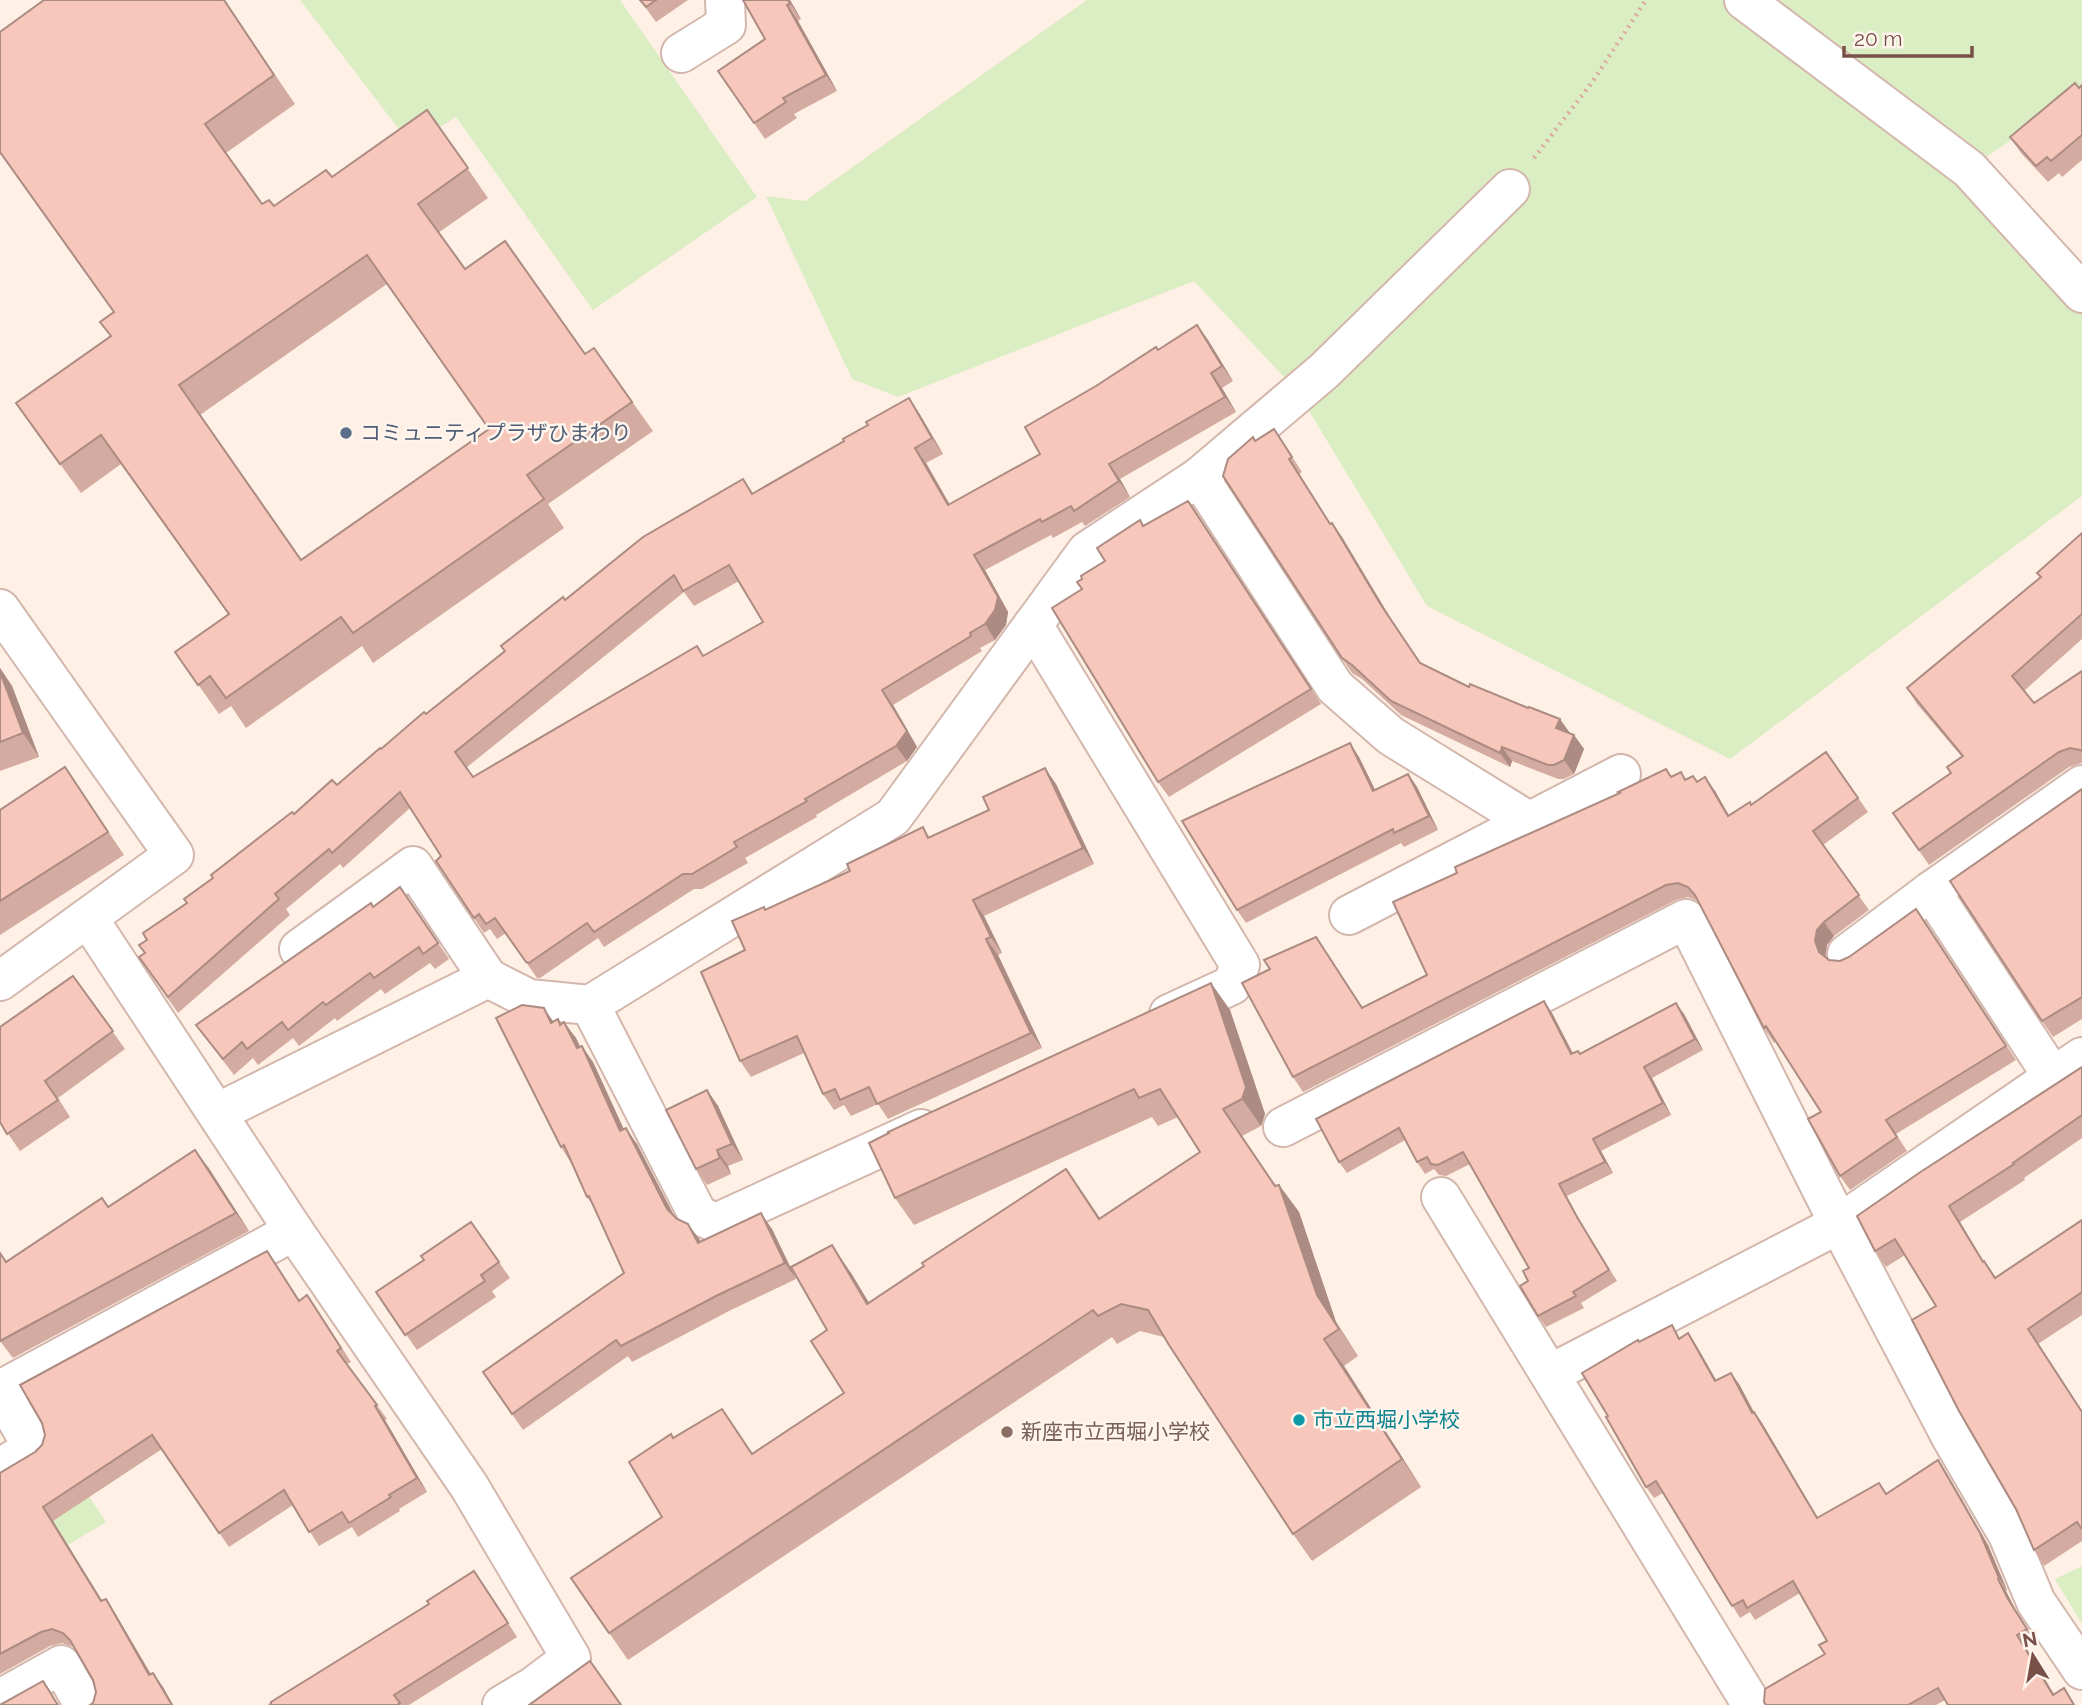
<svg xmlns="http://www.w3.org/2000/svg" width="2082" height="1705" viewBox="0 0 2082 1705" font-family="Raleway,'Noto Sans JP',sans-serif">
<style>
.green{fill:#dbedc2}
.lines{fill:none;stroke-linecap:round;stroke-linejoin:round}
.minor-casing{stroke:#d3b7ad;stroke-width:42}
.path{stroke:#dbaa9d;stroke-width:4.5;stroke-dasharray:2 5;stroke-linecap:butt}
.minor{stroke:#fff;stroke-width:38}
.wall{fill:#d4aba0;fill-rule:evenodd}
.shaded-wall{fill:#ac8b82}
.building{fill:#f6c7ba;stroke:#ac8b82;stroke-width:2;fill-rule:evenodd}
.service-dot{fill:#5c6f8a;stroke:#fff5ed;stroke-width:2.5}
.culture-dot{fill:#0f9aa8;stroke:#fff5ed;stroke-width:2.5}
.education-dot{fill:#8d6e63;stroke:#fff5ed;stroke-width:2.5}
.labels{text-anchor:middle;stroke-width:5;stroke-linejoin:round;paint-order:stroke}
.service-label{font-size:21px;fill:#4e5e75;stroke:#fff5ed;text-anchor:start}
.culture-label{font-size:21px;fill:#0d838f;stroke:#fff5ed;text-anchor:start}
.education-label{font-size:21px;fill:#785e54;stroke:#fff5ed;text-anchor:start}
</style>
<rect width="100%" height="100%" fill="#fef0e5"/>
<!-- green -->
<g class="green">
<path d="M300,0h320l137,197 -164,113 -137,-193 -45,28z"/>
<path d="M1087,0h995v91l-113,78 113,124v203l-352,263 -303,-153 -130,-215 -103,-110 -296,116 -46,-18 -86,-183 39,5z"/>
<path d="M54,1444l52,78 -38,23 -50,-79z"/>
<path d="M2082,1566v58l-27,-45z"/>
</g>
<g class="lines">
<defs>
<g id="minor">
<path d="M1744,0l225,169 113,124"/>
<path d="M681,53l45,-28 -1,-25"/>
<path d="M1199,477l136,210 56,49 139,86"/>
<path d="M0,609l174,246 -174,126"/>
<path d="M1033,625l207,340 -8,20 -63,29"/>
<path d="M1931,891l122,186"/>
<path d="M1349,915l272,-141"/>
<path d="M88,918l206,313 175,255 102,172 -37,28 -32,19"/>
<path d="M299,949l114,-83 75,112"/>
<path d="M1847,954l84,-63 151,-106"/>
<path d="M590,1005l108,210 18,8 205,-94"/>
<path d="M217,1113l271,-135 41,21 61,6 303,-188 194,-266 112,-74 125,-106 186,-182"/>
<path d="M1283,1127l403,-208 153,305 112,213 57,98 28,67 46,68"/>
<path d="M1441,1197l311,508"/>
<path d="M1550,1374l289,-150 243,-167"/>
<path d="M0,1390l294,-159"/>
<path d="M0,1390l33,58 -33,20"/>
<path d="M0,1699l61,-34 23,40"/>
</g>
</defs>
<!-- minor casing -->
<use href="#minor" class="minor-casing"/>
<!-- path -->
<path class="path" d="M1534,158l59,-77 53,-81"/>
<!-- minor -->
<use href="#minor" class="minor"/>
</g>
<!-- wall -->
<g class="wall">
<path d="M224,0l71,104 -69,49 36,51 12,2 58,-29 95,-67 61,88 -50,35 27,36 120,85 9,-6 59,83 -105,73 16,24 -191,135 -11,-17 -116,82 -15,-22 -12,8 -44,-62 53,-38 -107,-150 -40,29 -65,-90 95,-67 3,-24zM387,284l102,145 -188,131 -101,-145z"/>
<path d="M640,0h48l-32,22z"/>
<path d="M790,0l11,19 -3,2 39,70 -43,23 3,4 -32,21 -47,-68 47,-32z"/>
<path d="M2082,85v75l-20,17 -3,-4 -11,9 -27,-29 -11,-16z"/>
<path d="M1197,325l11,15 25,41 -11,7 14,24 -116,67 10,18 -45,29 -3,-4 -29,16 -2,-3 -66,35 23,42 -2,13 -11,15 -15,8 2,3 -89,54 24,42 -10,14 -91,54 1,2 -72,41 3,5 -46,26h-8l-90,58 -6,-9 -58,40h-3l-31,-45 -9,6 -7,-10 -6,4 -48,-72 5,-5 -31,-48 -67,60 -3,-4 -54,45 4,6 -112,98 -39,-56 6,-4 2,-13 66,-62 81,-64 43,-29 44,-36 124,-98 60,-51 178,-121 10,14 91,-52 65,-43 10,15 24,41 -17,9 24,42 90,-51 118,-104zM739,581l24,41 -59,34 -7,-10 -224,131 -7,-9 218,-176 10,14z"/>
<path d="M1274,429l28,43 -3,2 31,50 2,-1 10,14 49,82 30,45 48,23 105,48 10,14 -10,25 -10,5h-6l-46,-18 -2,6 -109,-52 -39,-36 -10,-6 -10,-15 -87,-217z"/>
<path d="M1198,516l123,188 -152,93 -11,-15 -76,-193v-10l23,-18 35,-41 4,5z"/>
<path d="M2082,533v106l-58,52 10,12 48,-32v92l-13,4 -140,98 -36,-52 58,-40 11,-16 -45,-53 -10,-16 134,-110 -4,-5z"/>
<path d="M0,668l12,18 27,71 -39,14z"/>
<path d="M1826,752l42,60 -45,33 46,65 -35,26 -7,9 -1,12 3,3 11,1 9,-4 67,-48 100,151 -120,74 11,17 -57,39 -10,-14 -19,-64 -45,-71 -2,2 -10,-15 -66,-127 -10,-4 -12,3 -373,192 -10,-15 -23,-108 46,-32 47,71 64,-33 30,-102 162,-79 -1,-2 48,-23 6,8 14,3 11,1 8,-4 10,14 14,25 22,-11z"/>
<path d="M1359,757l16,33 33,-16 9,13 21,43 -34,17 -3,-4 -155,80 -9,-13z"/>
<path d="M65,767l59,88 -124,80v-125z"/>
<path d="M1056,784l38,80 -110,52 18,37 -4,2 44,93 -154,71 -10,-15 -27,12 -7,-11 -10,5 -11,-16 -19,-41 -53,24 -11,-16 5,-111 21,-41 84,-38 73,-44 7,11z"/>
<path d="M2082,789v230l-29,18 -11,-16z"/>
<path d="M400,887l49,72 -14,10 -5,-6 -45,31 -4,-5 -44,32 -2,-3 -36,28 -6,-8 -35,27 -5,-7 -19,17 -38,-50 177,-118z"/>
<path d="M73,976l52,73 -67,49 12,19 -50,34 -20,-29z"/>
<path d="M1211,983l19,27 35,104 -4,12 -19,10 34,50 3,-1 20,27 37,110 22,34 -14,10 77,121 -109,74 -19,-27 -129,-197 -24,-6 -23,13 -5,-7 -484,323 -57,-82 91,-61 9,-83 2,4 80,16 91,-61 7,-120 18,30 197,-134 34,49 100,-66 -22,-35 -20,9 -6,-9 -238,108 -19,-27z"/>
<path d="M1544,1001l8,12 21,40 7,1 104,-40 19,36 -51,28 19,37 -70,36 12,22 -46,23 17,33 33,52 -36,22 3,5 -38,19 -8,-11 -10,-35 1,-13 -59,-104 -24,12 -7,-1 -5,-6 -9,5 -8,-12 -12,-22 -58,33 -8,-11z"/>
<path d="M558,1019l18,19 4,8 13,16 31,68 13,14 36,71 28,27 71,-13 24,50 -67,32 -97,51 -4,-6 -105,74 -40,-58 141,-99 -31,-67 -6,-9 -16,-34 -10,-16 -7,-125z"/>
<path d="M2082,1067v71l-58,40 1,2 -65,42 24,40 12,16 86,-58v95l-44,29 44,67v130l-38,25 -10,-16 -98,-244 -31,-51 -19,12 -11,-16z"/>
<path d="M707,1090l11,16 25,54 -15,6 3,8 -24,11 -11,-16z"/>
<path d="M208,1167l41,64 -236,127 -13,-17 6,-80 102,-54z"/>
<path d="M471,1222l39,56 -18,13 4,6 -79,53 -41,-58 48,-32z"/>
<path d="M267,1251l33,50 7,-6 10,14 34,53 -4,2 40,55 -2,1 42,72 -28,17 1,2 -42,26 -6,-10 -33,19 -26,-41 -64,42 -67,-98 -109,72 49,80 13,12 36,61 12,13 -70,16 3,-11 -3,-12 -17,-30 -3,-3 -11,-4 -12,3 -50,28v-201l35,-21z"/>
<path d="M1688,1333l8,12 20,35 23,4 15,28 8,11 56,95 69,-25 51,-33 8,12 42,73 19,45 -1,1 10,20 19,29 -10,6 29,48 10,-6 11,17h-127l-3,-5 -9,5h-170l59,-51 2,-13 -27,-48 -45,27 -5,-8 -10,6 -77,-125 -9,5 -8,-11 -7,-145 41,-4z"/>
<path d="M484,1585l33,52 -108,68h-140z"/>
</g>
<!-- shaded-wall -->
<g class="shaded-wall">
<path d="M788,0h2l11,19z"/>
<path d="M787,5l11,16 39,70 -11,-16z"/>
<path d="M1197,325l11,15 25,41 -11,-15z"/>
<path d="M1211,373l11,15 14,24 -11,-15z"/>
<path d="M909,398l10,15 24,41 -11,-16z"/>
<path d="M915,448l11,15 33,58 -11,-16z"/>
<path d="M1289,459l10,15 41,65 -10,-15z"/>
<path d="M1109,464l11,15 10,18 -11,-16z"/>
<path d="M1188,501l10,15 123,188 -10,-15z"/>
<path d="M1332,523l10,14 49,82 -10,-14z"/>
<path d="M974,555l11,15 23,42 -2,13 -11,15 -10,-16z"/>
<path d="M0,668l12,18 27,71 -16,-24 -23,-61z"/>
<path d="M882,690l11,15 24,42 -10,14 -11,-15z"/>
<path d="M1560,719l10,14 -14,-5z"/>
<path d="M1574,735l10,14 -10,25 -10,-14z"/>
<path d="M1350,743l9,14 23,47 -9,-13z"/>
<path d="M1502,747l10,14 -2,6 -10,-14z"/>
<path d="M1045,768l11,16 38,80 -11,-16z"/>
<path d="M1408,774l9,13 21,43 -9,-14z"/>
<path d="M1705,777l10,14 23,40 -10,-15z"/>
<path d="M973,900l11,16 18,37 -11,-16z"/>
<path d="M1824,922l10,14 -7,9 -2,11 4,11 -10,-15 -4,-11 2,-11z"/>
<path d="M986,939l12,16 44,93 -11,-15z"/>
<path d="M1211,983l19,27 35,104 -4,12 -19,-27z"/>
<path d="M1544,1001l8,12 27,53 -8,-12z"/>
<path d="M1676,1003l8,11 19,36 -8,-11z"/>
<path d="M544,1008l11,16 -4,-1z"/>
<path d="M564,1022l12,16 12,26 -11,-16z"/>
<path d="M582,1046l11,16 39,85 -12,-16z"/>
<path d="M1644,1067l8,11 19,37 -8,-12z"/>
<path d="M707,1090l11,16 25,54 -11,-16z"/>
<path d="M1223,1109l61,90 -5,-14 20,27 37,110 22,34 -41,-61z"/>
<path d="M626,1128l11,16 42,81 -12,-16z"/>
<path d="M1593,1139l8,12 12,22 -8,-11z"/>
<path d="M195,1150l13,17 41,64 -13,-18z"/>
<path d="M717,1150l11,16 3,8 -11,-16z"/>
<path d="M1066,1169l19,27 33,50 -19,-27z"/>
<path d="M1949,1206l11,16 33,56 -10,-16z"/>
<path d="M761,1213l11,16 24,50 -11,-16z"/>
<path d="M688,1224l12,16 10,19 -12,-16z"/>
<path d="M832,1245l19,28 35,58 -19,-27z"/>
<path d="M1688,1333l8,12 27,47 -8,-11z"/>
<path d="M1324,1339l20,27 77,121 -19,-28z"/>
<path d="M1731,1373l8,11 21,40 -8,-11z"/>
<path d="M375,1406l10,14 42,72 -10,-14z"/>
<path d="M1754,1412l8,11 63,107 -8,-12z"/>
<path d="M1938,1460l8,12 42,73 19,45 -8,-12z"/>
<path d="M43,1507l10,14 58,94 -10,-14z"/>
<path d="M1998,1579l8,12 10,20 19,29 -27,-41z"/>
<path d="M106,1599l9,14 44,76 -10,-14z"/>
<path d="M2017,1635l8,11 35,59 -7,-10z"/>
<path d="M153,1673l10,14 10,18h-1z"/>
</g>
<!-- building -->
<g class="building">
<path d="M44,0h180l50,75 -69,49 57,80 7,-4 5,6 52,-36 6,7 95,-67 41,58 -50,36 47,65 40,-28 80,113 9,-6 38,54 -105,73 17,24 -191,134 -12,-16 -115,81 -16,-22 -12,9 -23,-33 54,-38 -128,-179 -41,29 -44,-61 95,-67 -11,-14 14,-10 -114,-160v-120zM367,255l122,174 -188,131 -122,-175z"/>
<path d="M640,0h16l-10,7z"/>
<path d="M743,0h45l2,4 -3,1 39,70 -43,23 3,4 -32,21 -36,-52 47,-32z"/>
<path d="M2075,83l4,5 3,-3v50l-31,26 -4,-4 -11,9 -26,-29z"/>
<path d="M1197,325l25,41 -11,7 14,24 -116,67 10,17 -45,30 -3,-5 -29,16 -2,-3 -66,36 24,42 -3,13 -10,14 -15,9 1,3 -89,54 25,41 -11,15 -91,53 2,2 -73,41 3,5 -45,27h-9l-89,58 -7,-9 -58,40 -3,-1 -31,-44 -9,6 -7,-10 -5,4 -38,-57 5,-5 -41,-64 -68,61 -3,-4 -54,45 4,5 -111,98 -29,-40 6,-4 -6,-8 8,-5 -4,-7 44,-30 -3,-4 29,-21 -2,-3 81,-63 2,2 38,-34 5,5 43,-37 1,1 43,-37 2,2 79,-63 -4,-5 62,-49 2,3 78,-63 100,-58 9,15 92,-53 -1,-2 25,-14 -2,-3 43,-24 23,40 -17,10 33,57 92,-51 -15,-27 71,-41 60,-39 2,3zM729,565l34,57 -60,34 -6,-10 -224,131 -18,-25 219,-177 9,16z"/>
<path d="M1274,429l18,28 -3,2 41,65 2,-1 49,82 39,58 49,24 1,-3 58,24 1,-1 31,12 -4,9 18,7 -10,25 -10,5h-6l-46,-18 -2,6 -109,-52 -39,-36 -10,-7 -119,-182 5,-17 25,-22 2,4z"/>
<path d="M1188,501l123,188 -153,93 -106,-174 30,-19 -5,-7 5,-3 -1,-3 24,-15 -8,-13 43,-28 3,6z"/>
<path d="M2082,533v81l-70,62 22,27 48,-32v80l-2,-1 -10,-2 -11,4 -140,98 -26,-37 58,-40 -4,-6 16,-11 -56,-68 134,-111 -4,-4z"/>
<path d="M0,672l23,61 -23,9z"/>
<path d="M1350,743l23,48 35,-17 21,42 -35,17 -1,-4 -156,81 -55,-89z"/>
<path d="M1826,752l32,46 -45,33 46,64 -35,27 -7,8 -2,11 4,11 10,8 11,1 9,-4 67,-48 90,137 -120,74 11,17 -57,39 -32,-57 13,-7 -55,-86 -2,2 -69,-133 -7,-8 -10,-4 -12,2 -373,192 -51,-94 28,-14 -6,-9 52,-23 46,71 65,-33 -34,-73 64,-29 -2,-6 165,-74 -2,-1 48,-23 5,8 10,-5 4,8 8,-4 4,6 8,-5 23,39 22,-14 1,3z"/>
<path d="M65,767l43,65 -108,69v-91z"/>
<path d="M1045,768l38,80 -110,52 18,37 -5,2 45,94 -154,71 -8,-17 -29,13 -5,-11 -12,5 -26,-58 -57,25 -39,-89 44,-22 -13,-29 32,-14 1,3 85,-39 -3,-7 76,-37 5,11 61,-28 -6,-13z"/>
<path d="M2082,789v208l-40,24 -92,-140z"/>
<path d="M400,887l38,56 -15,11 -4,-7 -45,31 -4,-5 -44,32 -3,-3 -35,28 -6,-8 -35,27 -5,-7 -19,17 -27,-34 175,-122 2,4z"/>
<path d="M73,976l40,55 -68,50 13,19 -51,34 -7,-12v-95z"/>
<path d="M1211,983l35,104 -4,12 -19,10 52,77 4,-1 38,110 22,34 -15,10 78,120 -109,75 -124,-189 -21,-35 -27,-6 -23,12 -5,-6 -484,323 -38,-55 91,-61 -33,-55 42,-28 2,4 49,-29 30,45 92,-61 -33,-52 16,-11 -36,-63 41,-22 35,59 57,-38 -2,-3 144,-94 33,50 101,-67 -40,-63 -21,9 -5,-9 -239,109 -26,-55 20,-10 -1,-1z"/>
<path d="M1544,1001l27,53 7,-3 2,3 96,-51 19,36 -51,28 19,36 -70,36 12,23 -46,22 18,33 32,53 -36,22 3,4 -38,20 -18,-30 8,-5 -5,-10 6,-3 -66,-116 -25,13 -7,-1 -4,-7 -10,5 -18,-34 -60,34 -23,-43z"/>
<path d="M522,1005l22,3 7,15 7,-4 2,6 4,-3 13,26 5,-2 38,85 6,-3 41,81 10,10 11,5 10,19 63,-30 24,50 -67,32 -97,51 -5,-6 -104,74 -29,-42 141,-99 -35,-77 -2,1 -23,-52 -3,2 -65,-129z"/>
<path d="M2082,1067v48l-69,48 1,1 -65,42 34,56 1,-1 11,17 87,-58v72l-54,37 54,83v115l-1,1 -4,-6 -43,28 -18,-41 -57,-98 -47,-91 24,-14 -41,-67 -20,12 -18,-35 62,-43z"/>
<path d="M707,1090l25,54 -15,6 3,8 -24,11 -30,-59z"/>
<path d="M195,1150l41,63 -236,128v-88l6,9 96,-64 6,9z"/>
<path d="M471,1222l28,40 -18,13 4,6 -80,54 -29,-43 48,-32 -3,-4z"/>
<path d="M267,1251l32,50 8,-6 34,53 -4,3 40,54 -2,1 42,72 -28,17 2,2 -42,26 -7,-11 -33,20 -25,-42 -65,43 -67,-98 -109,72 58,94 5,-2 43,76 4,-2 19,32h-82l3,-2 3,-11 -3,-12 -23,-40 -7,-7 -11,-4 -11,3 -41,22v-181l35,-21 7,-7 3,-10 -3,-12 -22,-38z"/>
<path d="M1672,1325l7,14 9,-6 27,48 16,-8 21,40 2,-1 63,106 62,-35 7,11 52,-34 42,73 19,45 -1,1 10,20 19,30 -10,6 36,60 11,-7 10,17h-126l-10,-17 -30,17h-142l-2,-3 1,-13 60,-35 -6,-9 8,-4 -34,-60 -46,27 -4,-8 -11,6 -76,-125 -10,6 -40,-70 2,-1 -26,-43 56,-33 1,2z"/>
<path d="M474,1571l34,52 -114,72 6,8 -3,2h-128l2,-1v-2l158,-98 -2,-3z"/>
<path d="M590,1661l31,44h-92z"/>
<path d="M43,1681l13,21 2,3h-58z"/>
</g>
<!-- markers -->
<circle class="service-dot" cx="346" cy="433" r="7"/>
<circle class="culture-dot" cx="1299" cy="1420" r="7"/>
<circle class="education-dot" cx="1007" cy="1432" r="7"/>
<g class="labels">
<!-- service labels -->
<g class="service-label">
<text x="360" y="440">コミュニティプラザひまわり</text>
</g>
<!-- culture labels -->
<g class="culture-label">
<text x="1313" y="1427">市立西堀小学校</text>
</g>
<!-- education labels -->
<g class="education-label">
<text x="1021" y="1439">新座市立西堀小学校</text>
</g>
</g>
<!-- north arrow -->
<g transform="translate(2033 1656) rotate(349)" stroke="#fff5ed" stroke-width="5" paint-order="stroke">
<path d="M0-5L12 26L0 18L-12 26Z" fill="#795048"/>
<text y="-10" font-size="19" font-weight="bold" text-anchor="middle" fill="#795048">N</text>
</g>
<!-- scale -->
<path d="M1844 46v10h128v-10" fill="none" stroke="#795048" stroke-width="3.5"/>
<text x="1854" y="46" font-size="21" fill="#795048" stroke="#fff5ed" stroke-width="5" paint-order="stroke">20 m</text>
</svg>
